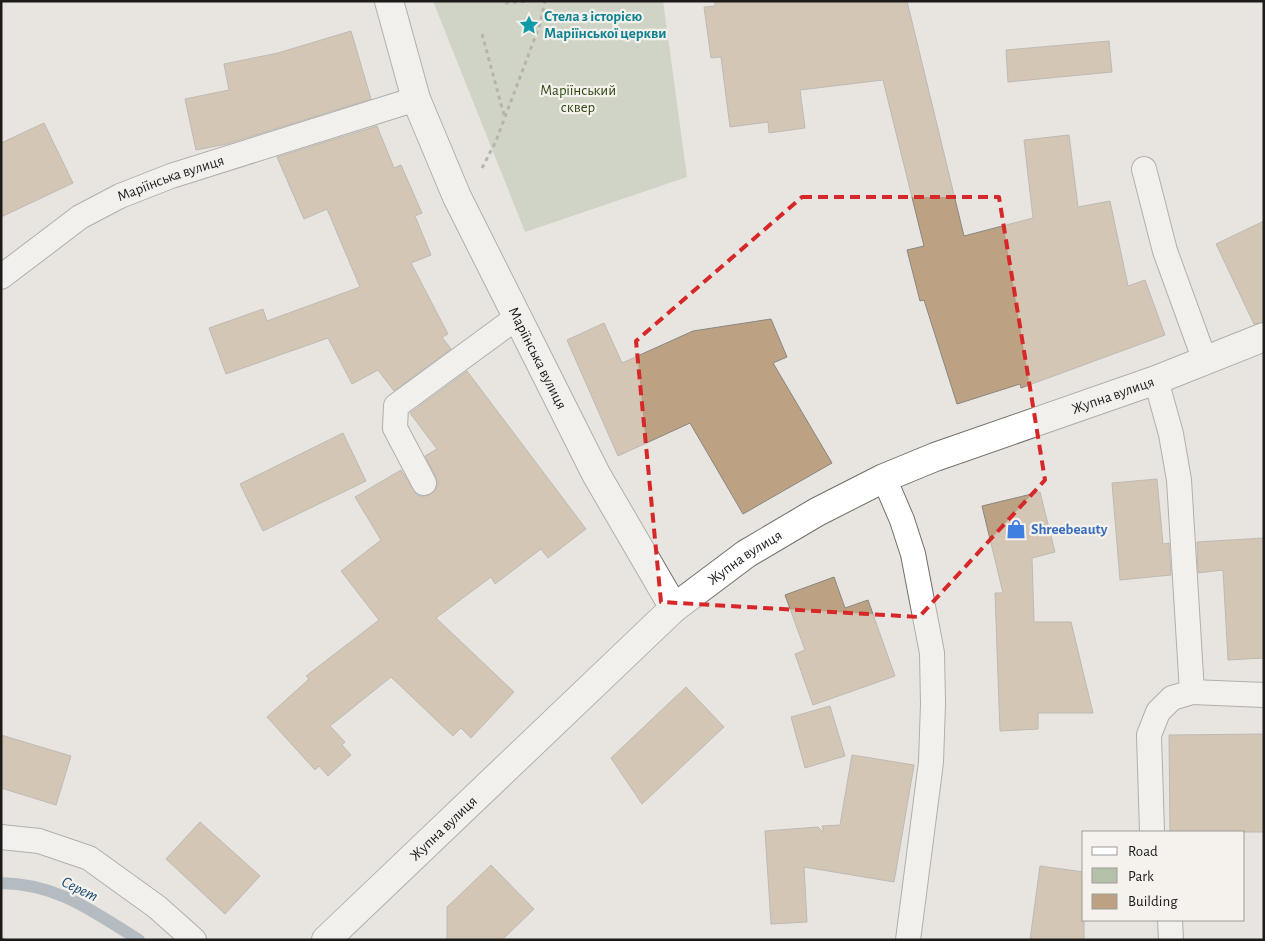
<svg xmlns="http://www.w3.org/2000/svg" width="1265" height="941" viewBox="0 0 1265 941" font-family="'Alegreya Sans',sans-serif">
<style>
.green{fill:#b4c1a9}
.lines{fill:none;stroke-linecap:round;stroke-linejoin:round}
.stream{stroke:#778da1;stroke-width:12}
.building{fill:#bca282;stroke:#898682}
.lane-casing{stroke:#73706c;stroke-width:26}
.street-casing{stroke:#73706c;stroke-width:30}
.path{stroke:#7c7a77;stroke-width:3;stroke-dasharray:4 4;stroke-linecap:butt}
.lane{stroke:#fff;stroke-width:24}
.street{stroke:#fff;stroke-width:28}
.marked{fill:none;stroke:#d62828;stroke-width:4;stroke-dasharray:10 6;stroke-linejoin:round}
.labels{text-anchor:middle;stroke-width:4.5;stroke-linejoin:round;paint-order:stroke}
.culture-label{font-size:15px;font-weight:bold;fill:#0d838f;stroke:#f5f1ed;text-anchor:start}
.park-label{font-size:15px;fill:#304915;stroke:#f5f1ed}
.street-label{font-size:15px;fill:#1c1b1a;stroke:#f5f1ed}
.shop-label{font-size:15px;font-weight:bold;fill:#366cbe;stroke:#f5f1ed;text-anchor:start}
.water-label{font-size:16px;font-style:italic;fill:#194b71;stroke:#f5f1ed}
</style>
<rect width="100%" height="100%" fill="#e8e4df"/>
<!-- green -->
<path class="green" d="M433,1h230l24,176 -162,55z"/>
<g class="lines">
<!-- stream -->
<path class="stream" d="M1,883c57,1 91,28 138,57"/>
</g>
<!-- building -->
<g class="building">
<path d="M715,1h192l57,235 69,-18 -9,-78 45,-5 9,72 32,-6 18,85 17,-6 20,55 -144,53 -1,-4 -63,20 -33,-104 -4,1 -13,-51 17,-4 -41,-166 -83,10 5,38 -36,5 -1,-11 -38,5 -9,-70 -10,1 -7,-51 11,-1z"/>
<path d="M351,31l20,68 -144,45 -31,6 -11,-51 44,-9 -5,-26 54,-11z"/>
<path d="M1109,41l3,31 -104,10 -2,-32z"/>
<path d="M44,123l29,60 -72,34v-74z"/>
<path d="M377,126l17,42 7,-3 21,48 -7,3 16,39 -20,8 37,71 -6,3 9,12 -57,42 -16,-21 -26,14 -24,-46 -102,36 -17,-46 54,-19 4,12 93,-34 -33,-78 -23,10 -27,-62z"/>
<path d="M1264,221v101l-10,2 -38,-80z"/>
<path d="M771,319l16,38 -14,6 59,100 -89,51 -53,-91 -72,33 -51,-116 37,-17 18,40 71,-32z"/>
<path d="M467,371l119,158 -38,29 -7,-9 -46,35 -4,-7 -55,41 78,74 -43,46 -10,-10 -8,8 -62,-59 -61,49 15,16 -3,3 9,10 -23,21 -9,-10 -4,4 -48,-53 42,-38 -3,-3 73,-56 -38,-49 40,-31 -26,-43 46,-27 16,25 7,2 11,-6 3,-7 -2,-7 -11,-21 12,-7 -27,-36z"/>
<path d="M343,433l23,48 -103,50 -23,-47z"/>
<path d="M1157,479l6,65 6,-1 2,32 -51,5 -8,-97z"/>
<path d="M1040,492l15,60 -23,6 2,64h37l22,91h-55v16l-38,2 -5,-138h8l-21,-87z"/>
<path d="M1264,538v120l-36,2 -5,-90 -25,3 -1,-31z"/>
<path d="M834,577l11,31 23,-8 27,76 -82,29 -18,-51 10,-4 -20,-55z"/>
<path d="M686,687l38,40 -82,77 -31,-46z"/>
<path d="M830,706l15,50 -40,12 -14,-51z"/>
<path d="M1264,734v98h-94l-1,-97z"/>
<path d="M1,735l70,21 -15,49 -55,-17z"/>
<path d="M852,755l62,10 -20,117 -90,-15 3,55 -36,2 -6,-93 53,-4 6,6 -2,-7 18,-1z"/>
<path d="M200,822l60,54 -35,38 -59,-55z"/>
<path d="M491,865l43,44 -32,31h-55v-33z"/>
<path d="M1040,866l44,6v68h-54z"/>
</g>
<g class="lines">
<defs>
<g id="lane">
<path d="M1144,169l21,82 40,110"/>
<path id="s1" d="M1,277l79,-60 40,-21 51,-20 245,-77"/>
<path d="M1156,380l15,54 8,46 13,212 72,3"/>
<path d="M884,478l18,42 11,34 19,99 1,51 -2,58 -23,178"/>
<path d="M424,483l-29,-55 1,-22 120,-88"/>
<path d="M1152,832l-3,-97 9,-23 14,-14 20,-6"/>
<path d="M1,837l38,4 50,17 68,49 37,33"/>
<path d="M1170,920l1,20"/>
</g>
<g id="street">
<path id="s2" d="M389,1l27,98 41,98 139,277 78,134"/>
<path id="s3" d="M326,940l348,-332 72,-54 71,-42 67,-34 51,-21 221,-77 108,-43"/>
</g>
</defs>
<!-- lane casing -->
<use href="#lane" class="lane-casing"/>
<!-- street casing -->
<use href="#street" class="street-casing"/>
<!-- path -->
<g class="path">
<path d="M505,3l26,-2"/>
<path d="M482,34l22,81"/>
<path d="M482,168l14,-27 44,-117 5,-23"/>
<path d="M1,939l4,1"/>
</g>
<!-- lane -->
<use href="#lane" class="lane"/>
<!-- street -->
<use href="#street" class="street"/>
</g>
<!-- marked area -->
<path d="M0 0H1265V941H0ZM802,197h197l46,283 -126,137 -258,-15 -25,-261z" fill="#e8e4df" fill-opacity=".55" fill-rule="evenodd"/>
<path class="marked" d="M802,197h197l46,283 -126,137 -258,-15 -25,-261z"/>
<!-- icons -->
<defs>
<symbol id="sight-bare" viewBox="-9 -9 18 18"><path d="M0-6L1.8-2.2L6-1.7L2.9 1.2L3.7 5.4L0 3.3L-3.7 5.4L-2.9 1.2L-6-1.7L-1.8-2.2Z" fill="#0f9aa8" stroke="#f5f1ed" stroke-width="2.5" paint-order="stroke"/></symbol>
<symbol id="shop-bare" viewBox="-9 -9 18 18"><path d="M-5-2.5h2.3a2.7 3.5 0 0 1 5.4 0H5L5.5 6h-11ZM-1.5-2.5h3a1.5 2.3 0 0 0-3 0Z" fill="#3f7fe0" stroke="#f5f1ed" stroke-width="2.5" paint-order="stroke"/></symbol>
</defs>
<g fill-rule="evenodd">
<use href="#sight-bare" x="515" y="11" width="28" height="28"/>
<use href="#shop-bare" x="1002" y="515" width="28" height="28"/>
</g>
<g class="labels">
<!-- culture labels -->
<g class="culture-label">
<text x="544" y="21">Стела з історією<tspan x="544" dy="17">Маріїнської церкви</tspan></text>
</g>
<!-- park labels -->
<g class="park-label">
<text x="578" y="95">Маріїнський<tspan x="578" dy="17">сквер</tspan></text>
</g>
<!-- street labels -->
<g class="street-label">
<text dy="5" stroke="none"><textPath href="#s1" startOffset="198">Маріїнська вулиця</textPath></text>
<text dy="5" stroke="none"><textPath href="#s2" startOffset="388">Маріїнська вулиця</textPath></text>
<text dy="5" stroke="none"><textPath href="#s3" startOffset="972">Жупна вулиця</textPath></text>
<text dy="5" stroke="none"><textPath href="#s3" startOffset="568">Жупна вулиця</textPath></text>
<text dy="5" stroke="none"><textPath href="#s3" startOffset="162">Жупна вулиця</textPath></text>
</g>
<!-- shop labels -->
<g class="shop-label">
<text x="1031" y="534">Shreebeauty</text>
</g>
<!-- water labels -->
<g class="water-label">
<text transform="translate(80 888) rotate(26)" y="6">Серет</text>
</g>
</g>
<!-- border -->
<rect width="1265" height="941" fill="none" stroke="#1c1b1a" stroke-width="5"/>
<!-- legend -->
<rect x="1082" y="831" width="162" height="90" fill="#f5f1ed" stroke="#9e9b99"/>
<rect x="1092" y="847" width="25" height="8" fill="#ffffff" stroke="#9e9b99"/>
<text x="1128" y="856" font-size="15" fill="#1c1b1a">Road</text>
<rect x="1092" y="868" width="25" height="15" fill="#b4c1a9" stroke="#9e9b99"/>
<text x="1128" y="881" font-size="15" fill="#1c1b1a">Park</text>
<rect x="1092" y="894" width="25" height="15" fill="#bca282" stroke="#9e9b99"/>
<text x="1128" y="906" font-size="15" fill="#1c1b1a">Building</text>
</svg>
